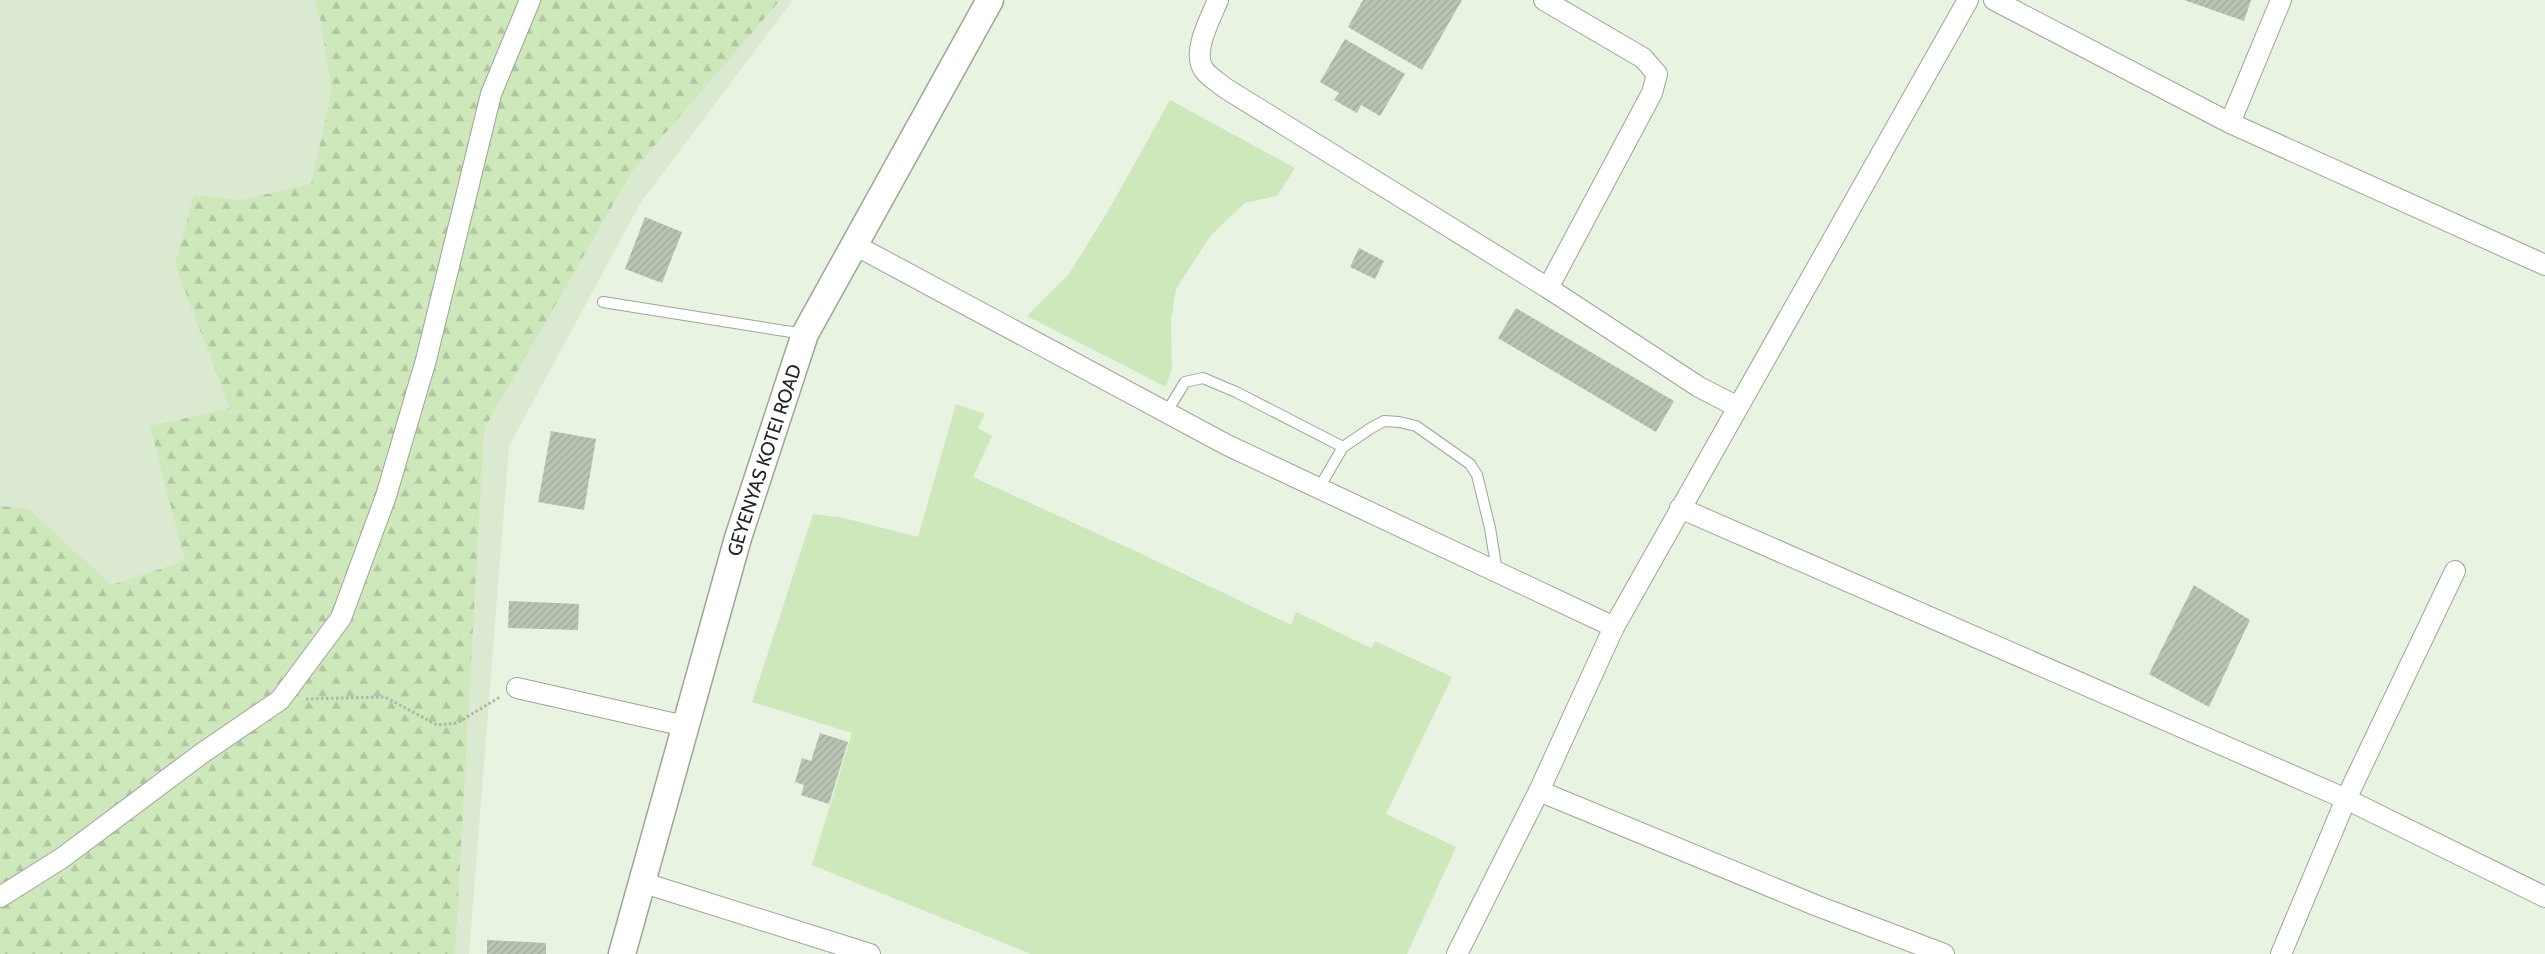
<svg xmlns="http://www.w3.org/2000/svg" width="2545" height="954" viewBox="0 0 2545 954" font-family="Cabin,sans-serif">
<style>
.built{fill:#dbe9d0}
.grass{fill:#cee7bb}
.forest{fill:url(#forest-firs)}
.building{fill:url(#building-hatch)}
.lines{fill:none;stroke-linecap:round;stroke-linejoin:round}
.service-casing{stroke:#9ca695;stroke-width:12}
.minor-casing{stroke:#9ca695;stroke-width:22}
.tertiary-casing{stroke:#9ca695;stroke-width:29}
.path{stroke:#adb5a7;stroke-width:3;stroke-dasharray:2.5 2.5;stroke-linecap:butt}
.service{stroke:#fff;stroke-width:10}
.minor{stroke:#fff;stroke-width:20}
.tertiary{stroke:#fff;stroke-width:26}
.labels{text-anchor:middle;stroke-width:4.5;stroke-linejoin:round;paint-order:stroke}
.street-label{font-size:19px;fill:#22261f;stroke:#f9fff4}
</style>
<defs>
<pattern id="forest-firs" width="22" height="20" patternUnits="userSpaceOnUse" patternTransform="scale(1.25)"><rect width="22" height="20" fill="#cee7bb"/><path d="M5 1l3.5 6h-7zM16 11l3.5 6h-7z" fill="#b1c6a0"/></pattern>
<pattern id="building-hatch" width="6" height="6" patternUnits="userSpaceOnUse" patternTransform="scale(1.25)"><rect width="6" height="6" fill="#bac4b2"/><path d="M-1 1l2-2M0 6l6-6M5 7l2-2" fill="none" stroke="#a0a899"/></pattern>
</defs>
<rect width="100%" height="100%" fill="#e9f3e1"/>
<!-- built -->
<path class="built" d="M0,0h793l-152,202 -132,244 -40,508h-469z"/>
<!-- grass -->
<g class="grass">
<path d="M1170,100l125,68 -18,28 -32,7 -34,32 -35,54 -5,32 1,46 -6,20 -139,-71 42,-42 42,-68z"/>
<path d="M956,404l29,10 -7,14 14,8 -19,41 158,72 160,76 5,-13 75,36 4,-7 77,36 -66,137 70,33 -49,107h-376l-219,-89 40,-132 -100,-31 61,-188 31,4 74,19z"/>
</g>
<!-- forest -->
<path class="forest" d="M315,0h465l-149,173 -147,256 -29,525h-455v-448l29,3 82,76 74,-24 -35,-135 80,-18 -55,-143 19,-70 47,5 70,-16 21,-94 -11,-68z"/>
<!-- building -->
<g class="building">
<path d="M1363,0h99l-40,70 -74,-43z"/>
<path d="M2184,0h67l-7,21z"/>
<path d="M1345,39l60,35 -25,42 -19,-11 -4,8 -23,-13 5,-7 -19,-11z"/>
<path d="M645,217l37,15 -20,51 -37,-14z"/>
<path d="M1359,248l25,13 -9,18 -25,-12z"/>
<path d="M1516,308l158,93 -18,31 -158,-94z"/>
<path d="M551,431l45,8 -12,71 -46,-8z"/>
<path d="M2194,585l56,35 -41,87 -60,-33z"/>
<path d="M509,601l70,3 -1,26 -70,-2z"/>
<path d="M820,733l28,9 -19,62 -28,-9 3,-10 -9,-3 7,-24 9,3z"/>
<path d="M487,940l59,3v11h-59z"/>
</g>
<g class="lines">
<defs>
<g id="service">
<path d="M603,302l201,32"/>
<path d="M1166,413l19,-31 18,-4 33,14 107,55"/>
<path d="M1319,488l24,-41 28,-19 13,-7 15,1 17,4 54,38 7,11 13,53 7,44"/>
</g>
<g id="minor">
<path d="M1218,0c-7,17 -27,53 -14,70 5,7 14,12 21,18l323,200 151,99 39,20"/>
<path d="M1544,0l99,58 14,16 -5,19 -104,195"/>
<path d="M1994,0l236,123 315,142"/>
<path d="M2230,123l51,-123"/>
<path d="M853,244l374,201 387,182"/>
<path d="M1680,508l666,291 199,98"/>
<path d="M517,688l168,38"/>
<path d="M1539,791l276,114 129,49"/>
<path d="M641,882l229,72"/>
<path d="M0,897l62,-39 139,-104 79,-54 61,-82 45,-122 40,-136 65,-266 39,-94"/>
<path d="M1457,954l82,-163 75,-164 354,-627"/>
<path d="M2281,954l65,-155 109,-228"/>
</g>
<g id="tertiary">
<path id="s1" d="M622,954l116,-416 67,-204 185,-334"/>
</g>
</defs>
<!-- service casing -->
<use href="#service" class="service-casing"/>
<!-- minor casing -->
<use href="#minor" class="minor-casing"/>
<!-- tertiary casing -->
<use href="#tertiary" class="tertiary-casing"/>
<!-- path -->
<path class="path" d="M306,699l79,-2 52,28 20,-2 43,-26"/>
<!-- service -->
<use href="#service" class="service"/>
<!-- minor -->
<use href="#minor" class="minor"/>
<!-- tertiary -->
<use href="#tertiary" class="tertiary"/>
</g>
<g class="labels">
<!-- street labels -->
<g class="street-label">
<text dy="7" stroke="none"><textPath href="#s1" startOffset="514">GEYENYAS KOTEI ROAD</textPath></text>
</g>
</g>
</svg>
